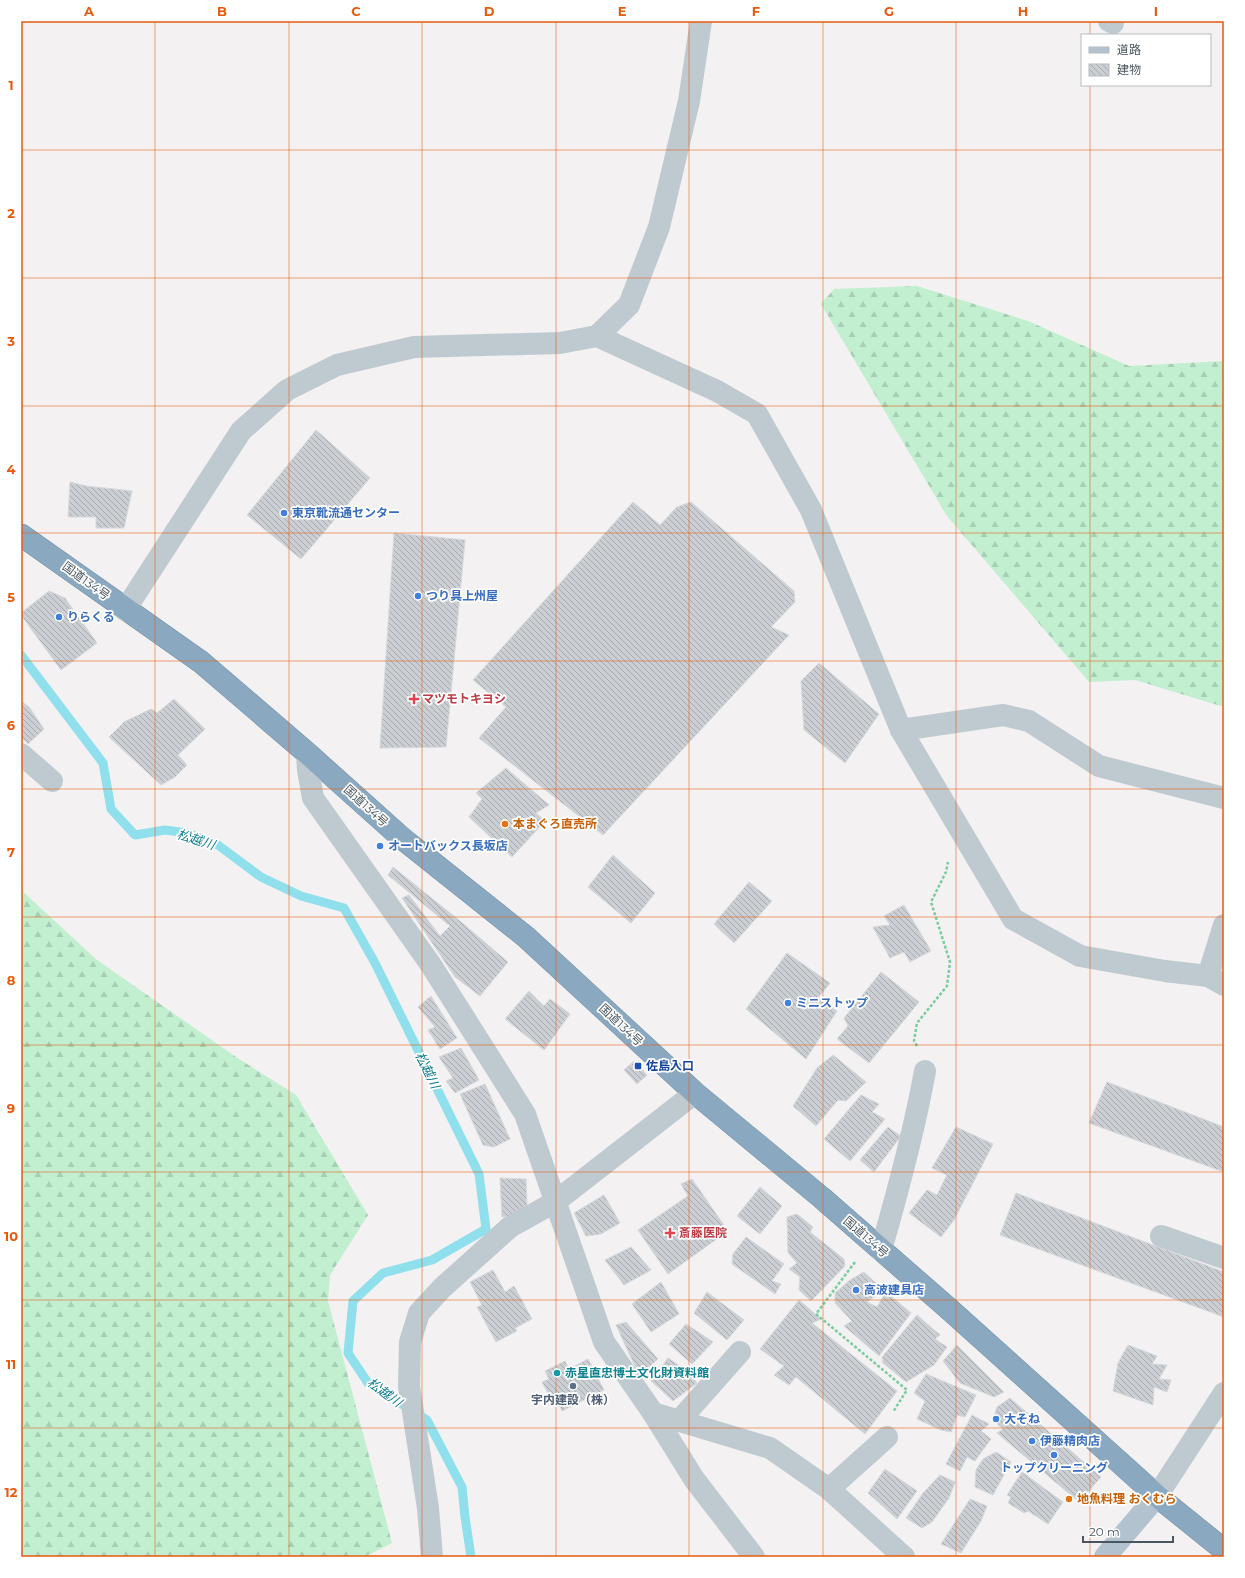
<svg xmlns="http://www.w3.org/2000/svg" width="1245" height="1578" viewBox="0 0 1245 1578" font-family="Montserrat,'Noto Sans JP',sans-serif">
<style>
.forest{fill:url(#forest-firs)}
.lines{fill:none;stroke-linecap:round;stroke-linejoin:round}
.stream{stroke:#8fdfec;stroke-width:9}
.building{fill:url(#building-back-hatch);stroke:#d5d8dc}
.highway-casing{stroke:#7593ab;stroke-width:23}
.path{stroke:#79cd9e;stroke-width:2.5;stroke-dasharray:3 2;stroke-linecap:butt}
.minor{stroke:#bfcad0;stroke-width:22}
.major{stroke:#b2c3cf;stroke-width:22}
.highway{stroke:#8aa8bf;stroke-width:22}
.grid{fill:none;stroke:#e8590c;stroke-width:1;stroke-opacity:0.55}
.shop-dot{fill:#3f7fe0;stroke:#fff;stroke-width:1.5}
.health-dot{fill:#e0444e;stroke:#fff;stroke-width:1.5}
.food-dot{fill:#e8710a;stroke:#fff;stroke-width:1.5}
.transit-dot{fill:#1a4fb4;stroke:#fff;stroke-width:1.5}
.culture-dot{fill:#0f9aa8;stroke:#fff;stroke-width:1.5}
.service-dot{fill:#5c6f8a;stroke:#fff;stroke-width:1.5}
.labels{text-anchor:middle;stroke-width:3.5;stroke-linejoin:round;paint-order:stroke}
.shop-label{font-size:12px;font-weight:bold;fill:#366cbe;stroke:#fff;text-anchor:start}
.street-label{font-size:12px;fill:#49565f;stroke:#fff}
.health-label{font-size:12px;font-weight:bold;fill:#be3a42;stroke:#fff;text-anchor:start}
.food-label{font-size:12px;font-weight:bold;fill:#c56008;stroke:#fff;text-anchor:start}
.transit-label{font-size:12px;font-weight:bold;fill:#164399;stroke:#fff;text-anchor:start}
.culture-label{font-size:12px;font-weight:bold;fill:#0d838f;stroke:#fff;text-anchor:start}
.service-label{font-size:12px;font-weight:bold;fill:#4e5e75;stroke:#fff}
.water-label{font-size:13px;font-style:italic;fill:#0f7c8e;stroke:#fff}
.neatline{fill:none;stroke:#e8590c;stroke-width:1.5}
.grid-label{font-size:13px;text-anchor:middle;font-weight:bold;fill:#e8590c}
</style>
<defs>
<pattern id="forest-firs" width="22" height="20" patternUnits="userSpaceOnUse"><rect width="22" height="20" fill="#c1efd0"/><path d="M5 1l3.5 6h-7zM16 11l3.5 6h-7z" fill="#a7cfb5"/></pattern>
<pattern id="building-back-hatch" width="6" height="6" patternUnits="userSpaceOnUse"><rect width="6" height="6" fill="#cbcfd3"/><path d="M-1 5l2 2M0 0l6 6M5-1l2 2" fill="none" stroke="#a7abae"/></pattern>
</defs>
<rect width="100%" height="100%" fill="#f3f1f1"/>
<!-- forest -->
<g class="forest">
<path d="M917,286l111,35 101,45 95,-5v346l-89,-27 -46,2 -142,-166 -126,-212 13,-15z"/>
<path d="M21,890l76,70 139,97 60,38 72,120 -38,60 -2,26 64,242 -28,14h-343z"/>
</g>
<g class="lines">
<!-- stream -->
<path class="stream" d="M21,655l82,108 8,46 24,26 30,-5 22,3 31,12 43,32 40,19 43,12 31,55 104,211 7,55 -54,31 -49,13 -30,28 -5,52 20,30 59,37 35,67 3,30 6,40"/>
</g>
<!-- building -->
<g class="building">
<path d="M316,430l54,48 -69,81 -54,-44z"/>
<path d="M70,482l16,4 46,5 -8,37h-28v-11h-28z"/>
<path d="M633,502l27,23 17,-18 14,-5 103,89 1,11 -24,25 18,8 -186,200 -124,-97 27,-31 -33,-27z"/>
<path d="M394,533l71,7 -19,207 -66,1z"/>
<path d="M49,591l16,7 32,45 -36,27 -40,-55v-2z"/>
<path d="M819,663l60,51 -34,49 -41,-33 -3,-49z"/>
<path d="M174,699l31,30 -27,26 9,10 -12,12 -14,8 -52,-48 15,-15 27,-13 6,4z"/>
<path d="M21,701l8,6 15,22 -16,15 -7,-7z"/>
<path d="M506,768l43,37 -13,8 9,8 -33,36 -43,-40 13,-18 -6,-6z"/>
<path d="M613,855l42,38 -24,30 -43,-36z"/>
<path d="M393,867l67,54 48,41 -28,34 -25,-19 -53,-79 7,-3 31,41 10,-10 -62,-51z"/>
<path d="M749,882l23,19 -38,42 -20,-19z"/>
<path d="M904,905l27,46 -21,11 -6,-10 -14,6 -17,-31 17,-2 -6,-9z"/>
<path d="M787,953l43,30 -12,15 19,13 -31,48 -60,-50z"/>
<path d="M881,972l38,30 -50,61 -32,-24 11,-13 -4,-8z"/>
<path d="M529,991l15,15 6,-7 20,15 -26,36 -39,-31z"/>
<path d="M431,996l26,42 -17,11 -12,-19 7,-3 -17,-20z"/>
<path d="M461,1048l18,32 -24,13 -9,-12 7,-3 -14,-21z"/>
<path d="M833,1055l33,27 -20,19 -8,-1 -22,26 -23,-20 24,-38z"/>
<path d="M634,1061l13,14 -10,9 -13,-14z"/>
<path d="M1107,1082l117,45v45l-135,-49z"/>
<path d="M485,1084l25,55 -16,8 -11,-2 -23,-51z"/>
<path d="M861,1095l18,9 -7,8 13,7 -35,42 -26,-22z"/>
<path d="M888,1127l13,9 -27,36 -14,-12z"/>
<path d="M956,1127l37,17 -39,76 -13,17 -32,-24 18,-23 10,5 10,-20 -15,-7z"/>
<path d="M500,1178l26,1 1,26 -7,11 -18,1z"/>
<path d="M692,1179l36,52 -60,43 -30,-44 50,-34 -7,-12z"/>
<path d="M760,1187l22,19 -22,28 -23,-18z"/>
<path d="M1016,1193l208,79v45l-224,-82z"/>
<path d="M604,1195l16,28 -19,11 -15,2 -12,-23z"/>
<path d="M797,1214l16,13 -3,5 34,27 1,7 -34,35 -12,-11 1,-13 -11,-8 8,-6 -9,-10 -1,-36z"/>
<path d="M746,1237l38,27 -12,17 9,3 -6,10 -43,-30 1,-10z"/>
<path d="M631,1247l20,23 -27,15 -19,-25z"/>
<path d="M493,1270l12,22 9,-6 18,33 -17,9 2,3 -21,11 -19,-35 5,-2 -12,-23z"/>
<path d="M864,1272l19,18 -16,12 10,5 9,-15 25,21 -32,43 -35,-30 8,-5 -17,-18v-10l15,-13z"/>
<path d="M661,1282l18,32 -28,18 -19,-28z"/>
<path d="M707,1292l37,28 -17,20 -33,-27z"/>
<path d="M799,1300l22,19 -9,4 85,68 -32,43 -69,-57 -7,8 -15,-10 10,-9 -24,-17z"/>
<path d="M917,1315l23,20 -5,4 12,8 -13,18 -28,17 -23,-19 -1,-6z"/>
<path d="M626,1322l32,37 -19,16 -23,-50z"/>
<path d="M686,1324l27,18 -21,22 -23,-20z"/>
<path d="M957,1345l47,47 -10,5 -34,-14 -17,-22z"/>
<path d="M1128,1345l29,11 -5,8 15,1 -8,14 12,1 -4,12 -13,-5 -1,18 -40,-14 5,-28z"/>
<path d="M668,1358l21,14 8,11 -24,18 -22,-20z"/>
<path d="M588,1359l16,31 -42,21 -4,-8 -4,2 -12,-23 7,-3 -4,-8 20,-10 4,8z"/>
<path d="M926,1374l50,21 -11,22 -8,-2 -6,17 -10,-2 -24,-11 8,-18 -11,-8z"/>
<path d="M1010,1398l91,79 -22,25 -82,-69 6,-4 -10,-9 4,-13z"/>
<path d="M972,1415l17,9 -8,7 10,8 -16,22 -8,-4 -7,14 -14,-7z"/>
<path d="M996,1452l15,10 -18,33 -18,-8 1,-17 7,-11z"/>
<path d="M885,1469l32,22 -20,28 -29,-26z"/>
<path d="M1022,1472l41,30 -15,22 -20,-13 -4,2 -16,-10 3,-6 -4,-2z"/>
<path d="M940,1475l15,7 -6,16 -17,24 -10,6 -16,-10 17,-25z"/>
<path d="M970,1499l17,7 -6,15 -20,32 -20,-9z"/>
</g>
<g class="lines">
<defs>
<path id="highway" d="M21,535l180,127 106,91 96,86 123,98 169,156 127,105 127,111 208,187 67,54"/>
</defs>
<!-- highway casing -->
<use href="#highway" class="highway-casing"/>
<!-- path -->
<g class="path">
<path d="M917,1046l-3,-5 3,-18 30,-37 3,-24 -19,-60 15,-30 2,-10"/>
<path d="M855,1262l-39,52 91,76 -14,22"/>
</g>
<!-- minor -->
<g class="minor">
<path d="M1109,21l4,2"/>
<path d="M597,336l120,55 40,23 54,96 90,220 112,189 67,37 85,15 43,5 16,9"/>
<path d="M125,610l116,-179 46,-41 50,-25 77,-18 146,-4 37,-7 32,-31 30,-78 30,-126 12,-80"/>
<path d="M901,730l102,-15 26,6 70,45 125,32"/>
<path d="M307,753l1,17 5,28 118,167 94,149 79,228 49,71 41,66 60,78"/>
<path d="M21,754l31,27"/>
<path d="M1208,976l16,-51"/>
<path d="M1161,1236l63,22"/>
<path d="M881,1250c17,-59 33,-118 44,-179"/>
<path d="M653,1413l117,35 59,41 75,68"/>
<path d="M679,1421l61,-69"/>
<path d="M829,1489l58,-52"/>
<path d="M1157,1496l67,-103"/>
<path d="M432,1557l-4,-49 -19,-122 1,-44 9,-29 23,-25 68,-61 45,-25 140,-109"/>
</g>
<!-- major -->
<path class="major" d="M1105,1557l52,-61"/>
<!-- highway -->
<use href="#highway" class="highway"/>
</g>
<!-- grid -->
<path class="grid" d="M155,21v1536M289,21v1536M422,21v1536M556,21v1536M689,21v1536M823,21v1536M956,21v1536M1090,21v14M1090,85v1472M21,150h1203M21,278h1203M21,406h1203M21,533h1203M21,661h1203M21,789h1203M21,917h1203M21,1045h1203M21,1172h1203M21,1300h1203M21,1428h1203"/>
<!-- markers -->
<g class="shop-dot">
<circle cx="284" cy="513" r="4"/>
<circle cx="418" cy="596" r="4"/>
<circle cx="59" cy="617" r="4"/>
<circle cx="380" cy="846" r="4"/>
<circle cx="788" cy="1003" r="4"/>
<circle cx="856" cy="1290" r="4"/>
<circle cx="996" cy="1419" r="4"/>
<circle cx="1032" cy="1441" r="4"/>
<circle cx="1054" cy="1455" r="4"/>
</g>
<g class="health-dot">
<path d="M412 693h4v4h4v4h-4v4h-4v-4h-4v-4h4z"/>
<path d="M668 1227h4v4h4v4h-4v4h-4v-4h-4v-4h4z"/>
</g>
<g class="food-dot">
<circle cx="505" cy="824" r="4"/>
<circle cx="1069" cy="1499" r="4"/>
</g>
<rect class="transit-dot" x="634" y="1062" width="8" height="8" rx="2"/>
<circle class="culture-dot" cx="557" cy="1373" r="4"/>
<circle class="service-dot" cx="573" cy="1386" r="4"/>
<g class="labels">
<!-- shop labels -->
<g class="shop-label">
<text x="292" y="517">東京靴流通センター</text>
<text x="426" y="600">つり具上州屋</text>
<text x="67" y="621">りらくる</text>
<text x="388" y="850">オートバックス長坂店</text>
<text x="796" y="1007">ミニストップ</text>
<text x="864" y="1294">高波建具店</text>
<text x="1004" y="1423">大そね</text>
<text x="1040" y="1445">伊藤精肉店</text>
<text x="1054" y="1472" text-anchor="middle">トップクリーニング</text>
</g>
<!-- street labels -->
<g class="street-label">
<text transform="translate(86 581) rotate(36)" y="4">国道134号</text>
<text transform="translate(366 806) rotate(42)" y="4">国道134号</text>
<text transform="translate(621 1025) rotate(43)" y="4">国道134号</text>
<text transform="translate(866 1237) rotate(41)" y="4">国道134号</text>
</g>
<!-- health labels -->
<g class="health-label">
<text x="422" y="703">マツモトキヨシ</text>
<text x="679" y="1237">斎藤医院</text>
</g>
<!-- food labels -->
<g class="food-label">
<text x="513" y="828">本まぐろ直売所</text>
<text x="1077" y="1503">地魚料理 おくむら</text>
</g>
<!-- transit labels -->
<g class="transit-label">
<text x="646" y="1070">佐島入口</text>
</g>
<!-- culture labels -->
<g class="culture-label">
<text x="565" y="1377">赤星直忠博士文化財資料館</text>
</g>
<!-- service labels -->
<g class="service-label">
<text x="573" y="1404">宇内建設（株）</text>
</g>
<!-- water labels -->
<g class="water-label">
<text transform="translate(196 839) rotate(18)" y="5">松越川</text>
<text transform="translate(428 1070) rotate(64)" y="5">松越川</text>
<text transform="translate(385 1392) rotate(36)" y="5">松越川</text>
</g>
</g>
<!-- border -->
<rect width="1245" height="1578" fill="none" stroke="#ffffff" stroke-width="44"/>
<!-- legend -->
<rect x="1081" y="34" width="130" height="52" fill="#ffffff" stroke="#b6bbbf"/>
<rect x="1089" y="47" width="20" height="6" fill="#b2c3cf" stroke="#b6bbbf"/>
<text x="1117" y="54" font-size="12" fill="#49565f">道路</text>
<rect x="1089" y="64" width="20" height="12" fill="url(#building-back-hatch)" stroke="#b6bbbf"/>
<text x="1117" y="74" font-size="12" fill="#49565f">建物</text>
<!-- scale -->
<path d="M1083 1536v6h90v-6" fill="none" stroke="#49565f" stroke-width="2"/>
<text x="1089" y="1536" font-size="12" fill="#49565f" stroke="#ffffff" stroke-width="3" paint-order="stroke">20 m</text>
<rect x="22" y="22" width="1201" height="1534" class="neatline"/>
<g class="grid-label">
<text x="89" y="16">A</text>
<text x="222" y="16">B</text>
<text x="356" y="16">C</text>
<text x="489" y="16">D</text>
<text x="622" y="16">E</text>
<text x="756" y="16">F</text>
<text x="889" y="16">G</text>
<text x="1023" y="16">H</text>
<text x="1156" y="16">I</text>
<text x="11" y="90">1</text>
<text x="11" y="218">2</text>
<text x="11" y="346">3</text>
<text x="11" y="474">4</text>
<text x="11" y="602">5</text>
<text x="11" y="730">6</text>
<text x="11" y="857">7</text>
<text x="11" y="985">8</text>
<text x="11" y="1113">9</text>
<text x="11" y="1241">10</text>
<text x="11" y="1369">11</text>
<text x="11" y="1497">12</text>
</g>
</svg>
